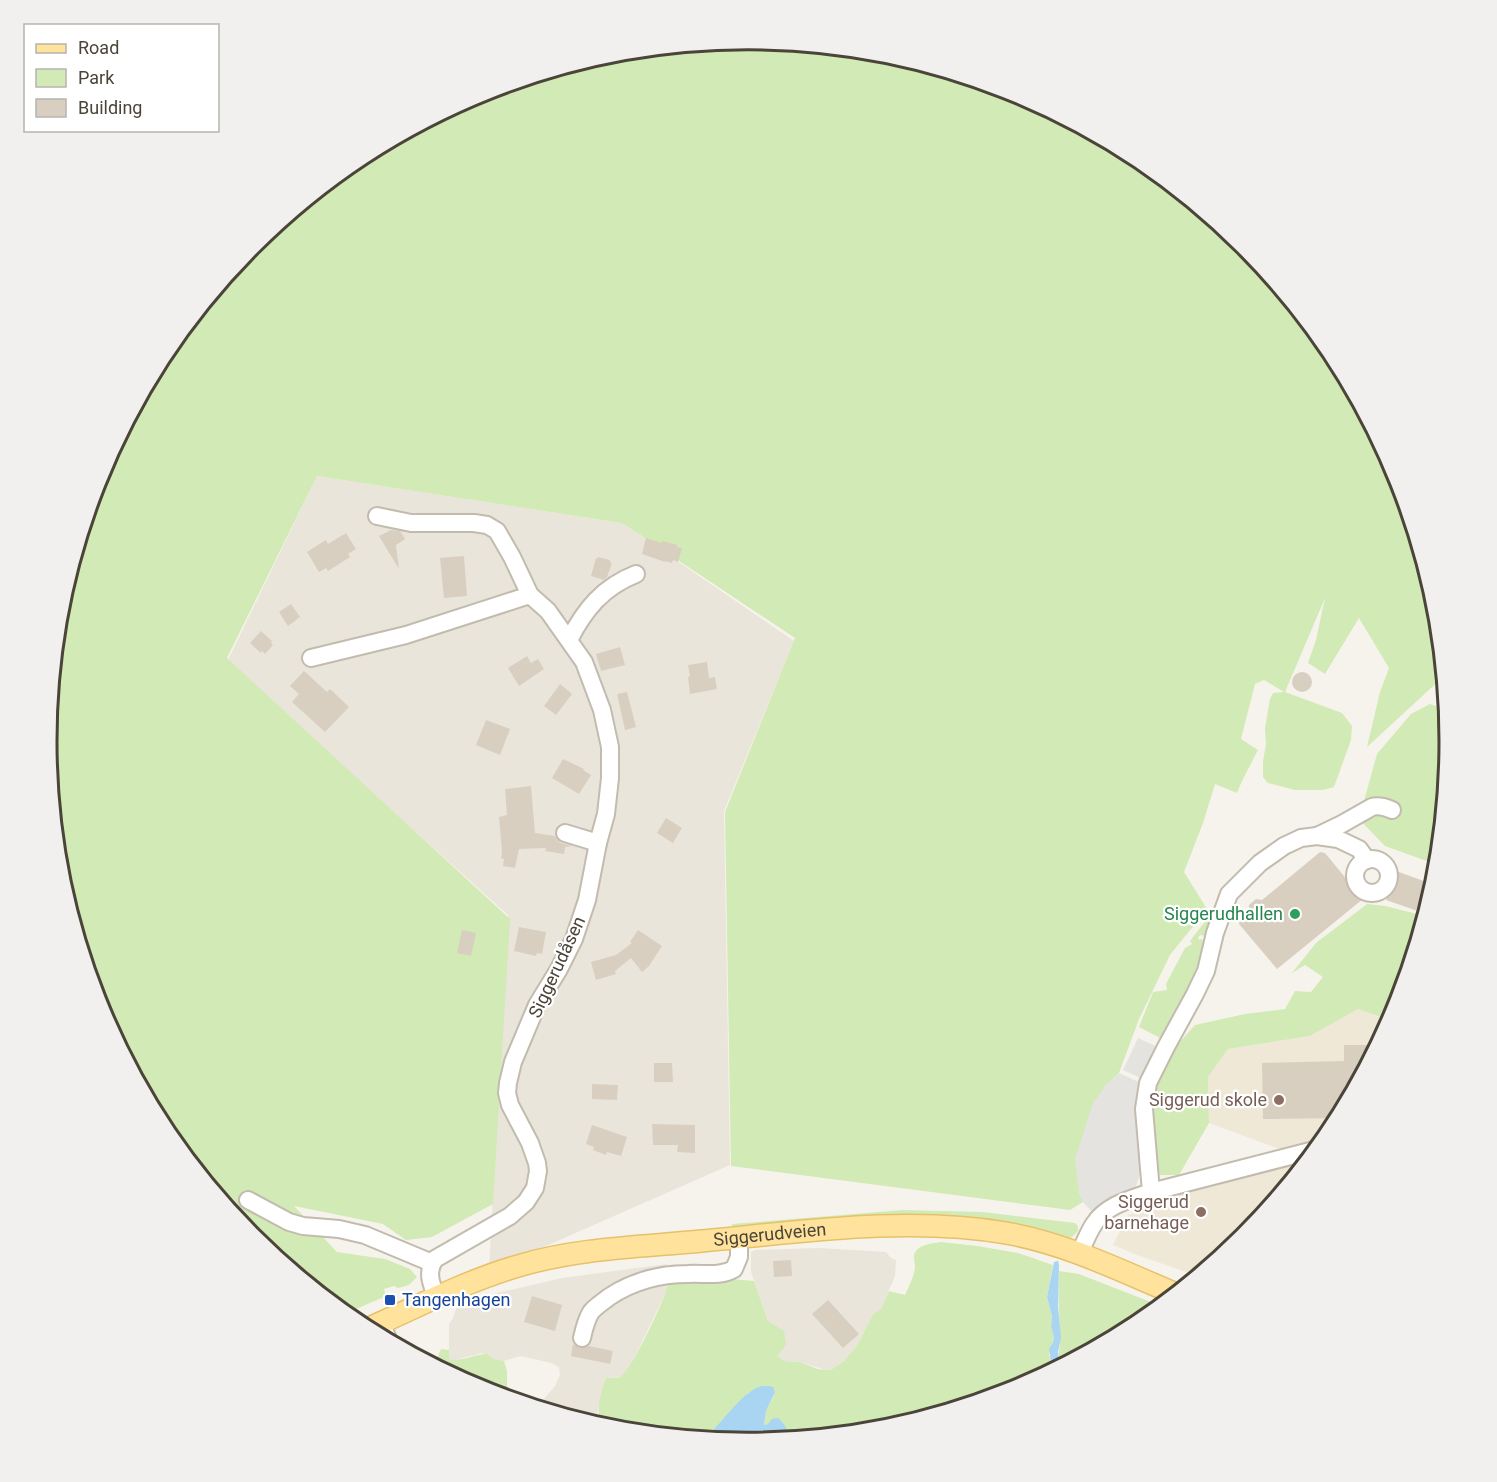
<svg xmlns="http://www.w3.org/2000/svg" width="1497" height="1482" viewBox="0 0 1497 1482" font-family="Roboto,sans-serif">
<style>
.residential{fill:#eae5da}
.education{fill:#efe8d6}
.green{fill:#d2eab5}
.parking{fill:#e5e3e0}
.water{fill:#a9d4f2}
.building{fill:#d8cfc1}
.lines{fill:none;stroke-linecap:round;stroke-linejoin:round}
.minor-casing{stroke:#c2bbae;stroke-width:20}
.major-casing{stroke:#e6c16a;stroke-width:24}
.minor{stroke:#fff;stroke-width:16}
.major{stroke:#ffe39c;stroke-width:21}
.leisure-dot{fill:#2e9e5b;stroke:#fff;stroke-width:2}
.education-dot{fill:#8d6e63;stroke:#fff;stroke-width:2}
.transit-dot{fill:#1a4fb4;stroke:#fff;stroke-width:2}
.labels{text-anchor:middle;stroke-width:4.5;stroke-linejoin:round;paint-order:stroke}
.leisure-label{font-size:18px;fill:#27864d;stroke:#fff;text-anchor:end}
.street-label{font-size:18px;fill:#4b4439;stroke:#fff}
.education-label{font-size:18px;fill:#785e54;stroke:#fff;text-anchor:end}
.transit-label{font-size:18px;fill:#164399;stroke:#fff;text-anchor:start}
.rim{fill:none;stroke:#4b4439;stroke-width:3}
</style>
<rect width="100%" height="100%" fill="#f6f3ec"/>
<!-- residential -->
<g class="residential">
<path d="M317,476l305,47 172,118 -70,170 6,354 -241,106 19,-356 -281,-253z"/>
<path d="M819,1248l67,4 5,6 5,2 -1,16 -14,33 -8,5 -15,30 -14,17 -13,9h-5l-27,-8 -15,-1 -8,-5 -2,-30 -6,-5 -17,-49v-20l4,-2z"/>
<path d="M667,1264l1,16 -1,10 -31,64 -10,18 -6,5 -6,1 -8,-1 -5,15 -4,23 5,12 -65,-20 18,-21 5,-11 -1,-8 -8,-4 -30,-7 -17,5 -10,-2 -12,-6 -27,7 -6,-1v-35l4,-6 3,-9 5,-4 36,-12 65,-15z"/>
</g>
<!-- education -->
<path class="education" d="M1358,1009l33,13 -59,109 -87,107 -47,38 -61,-21 -24,-10 15,-30 18,-7 5,-9 134,-48 -76,-28 -1,-46 20,-28 82,-13z"/>
<!-- green -->
<g class="green">
<path d="M749,39l137,14 131,40 122,65 106,87 87,106 65,122 40,131 7,72 -77,71 13,-55 9,-24 -30,-50 -34,56 -17,-11 8,-23 9,-42 -40,94 57,21 10,13 -1,14 -17,47 -11,3h-28l-27,-7 -5,-6v-16l3,-17 -1,-16 5,-29 3,-6 11,-1 -20,-12 -9,4 -14,55 17,11 -16,31 -5,12 -22,-9 -12,39 -19,49 23,37 -37,46 -31,64 -20,54 -14,13 -26,106 4,10 -13,8 -339,-44 -6,-354 70,-174 -173,-115 -305,-47 -90,182 283,261 -17,285 -61,33 -26,3 -23,-16 -89,-18 43,46 48,7 25,10 7,8 -8,8 -11,3 -4,-2 -10,3 2,7 -41,18 -93,-77 -87,-106 -65,-122 -40,-131 -13,-137 13,-137 40,-132 65,-121 87,-107 107,-87 121,-65 132,-40z"/>
<path d="M1430,704l17,6 3,31 -12,124 -53,-19 -26,-27 18,-65 34,-40z"/>
<path d="M1367,904l18,2 40,10 -28,94 -5,8 -12,-1 -22,-8 -48,27 -82,13 -20,28 1,46 -30,52h-25l-4,-69 9,-34 12,-20 24,-27 50,-11 40,-5 10,-18 16,1 12,-15 -18,-12 -13,8 24,-30z"/>
<path d="M1217,906l-9,31 -7,-2 -3,2 1,3 2,-1 3,2 -3,18 -35,82 -27,-14 14,-35 14,-2 -1,-6 19,-36 7,-4 -2,-3z"/>
<path d="M903,1210l79,2 93,11 3,3v4c-3,5 -6,8 -12,9l-333,-9 -1,-6z"/>
<path d="M941,1242l36,4 41,7 35,12 -6,32 5,19 -1,11 3,10 -5,17 2,7 -1,11 -27,14 -5,-2 -14,4 -3,6 -116,36h-9l-5,-2 -34,2 -3,5 -48,4 1,-5 -19,-10 -4,1 2,-14 8,-16 -25,-3 -36,40 -9,7 -93,-10 -9,-2c-7,-18 -2,-32 4,-50 4,1 10,2 14,0 11,-6 40,-69 45,-83 2,-5 3,-9 3,-14l41,-3 45,4 14,40 16,10 2,14 -9,11 7,5 15,1 19,7 8,1h5l13,-9 14,-17 15,-30 8,-5 8,-18 16,4c4,-9 9,-18 10,-28 0,-3 -1,-6 -1,-10 1,-13 17,-13 27,-15z"/>
<path d="M1059,1271l20,3 82,32 -23,19 -43,23c-14,-2 -23,9 -35,16 -3,-10 1,-19 0,-29 -1,-22 -2,-42 -1,-64z"/>
<path d="M441,1349l8,1v9c13,3 25,-5 38,-5l7,5 10,2 3,10v27c-27,-8 -52,-17 -71,-37z"/>
</g>
<!-- parking -->
<g class="parking">
<path d="M1138,1038l22,10 -15,32 -22,-10z"/>
<path d="M1119,1073l24,11 -5,31 3,56 -5,15 -13,12 -32,13 -8,-9 -4,-10 -4,-33 18,-56 12,-17z"/>
</g>
<!-- water -->
<g class="water">
<path d="M1058,1261l1,4 -1,41 3,32 -3,14 2,12 2,-1c10,-8 19,-17 33,-15l-45,24 1,-11 -2,-12 4,-7 1,-5 -3,-10 1,-11 -5,-19 7,-35z"/>
<path d="M769,1386l4,1 2,5 -9,19 -2,14 4,-1 4,-5 6,-1c7,6 11,12 8,21l-37,4 -1,-6c-7,-6 -17,-2 -23,4l-21,-2c15,-12 38,-47 55,-52 3,-1 6,-1 10,-1z"/>
</g>
<!-- building -->
<g class="building">
<path d="M391,530l9,1 5,8 -9,6 3,24 -20,-33z"/>
<path d="M346,533l10,16 -8,5 2,3 -22,14 -2,-3 -7,4 -12,-20 19,-12 2,4z"/>
<path d="M646,538l16,5 1,-2 14,4v2l5,1 -4,14 -5,-2 -1,3 -7,-2v1l-23,-8z"/>
<path d="M464,556l3,40 -23,2 -4,-40z"/>
<path d="M598,557l12,3v2l2,1 -5,14 -3,3 -13,-4 5,-18 1,1z"/>
<path d="M291,604l9,13 -12,9 -9,-14z"/>
<path d="M261,631l11,10 -1,2 2,2 -8,9 -3,-3 -1,2 -11,-10z"/>
<path d="M620,647l5,18 -24,6 -5,-17z"/>
<path d="M527,656l4,7 7,-4 6,10 -25,17 -11,-18z"/>
<path d="M707,662l2,16 6,-1 2,12 -27,5 -2,-17 2,-1 -2,-11z"/>
<path d="M304,671l23,21 3,-3 19,18 -24,25 -33,-30 7,-8 -9,-8z"/>
<circle cx="1302" cy="682" r="10"/>
<path d="M560,684l12,10 -16,21 -12,-9z"/>
<path d="M627,692l9,35 -11,3 -8,-36z"/>
<path d="M486,720l24,9 -10,26 -24,-10z"/>
<path d="M563,759l21,10 -1,1 8,5 -12,19 -27,-16z"/>
<path d="M531,786l4,47 20,3 3,5 3,2 11,3 -7,1 -1,7 -19,-3 1,-3 -27,1 -4,19 -12,-2 1,-7 -3,-1 1,-6 -3,-35 8,-2 -2,-26z"/>
<path d="M666,818l16,10 -9,15 -16,-10z"/>
<path d="M1320,852l5,1 38,46 -86,70 -38,-45 1,-6 9,-7v-6l7,-6 6,1z"/>
<path d="M1396,871l39,14 -9,29 -40,-14z"/>
<path d="M519,927l27,5 -4,22 -5,-1 -1,3 -22,-5z"/>
<path d="M462,930l14,3 -5,23 -14,-3z"/>
<path d="M638,930l24,16 -13,20 -7,6 -11,-14 -16,13 1,3 -20,6 -5,-18 25,-7 16,-12 -2,-1z"/>
<path d="M1344,1045h34l-39,73 -76,1 -1,-56 82,-2z"/>
<path d="M654,1063h18l1,19h-19z"/>
<path d="M592,1084l26,1 -1,15 -25,-1z"/>
<path d="M652,1124l43,1v28l-18,-1 1,-7h-25z"/>
<path d="M592,1125l35,12 -6,19 -14,-4 -1,3 -13,-5 1,-3 -8,-3z"/>
<path d="M791,1260l1,16 -18,1 -1,-16z"/>
<path d="M532,1296l30,9 -7,26 -31,-9z"/>
<path d="M828,1300l31,34 -16,14 -31,-34z"/>
<path d="M573,1344l7,4 9,-2 24,5 -3,13 -39,-8z"/>
</g>
<g class="lines">
<defs>
<g id="minor">
<path d="M377,516l34,7h63l13,2 10,6 15,26 18,38 18,16 36,51 18,48 8,37v31l-4,36 -8,29 -11,57 -13,39 -15,30 -22,36 -24,57 -5,21 -1,10 3,12 20,38 7,20 1,8 -3,17 -9,14 -16,14 -75,43c-9,13 -4,25 2,39"/>
<path d="M569,640c16,-31 34,-53 67,-66"/>
<path d="M311,658l95,-23 124,-40"/>
<path d="M565,833l33,10"/>
<path d="M1317,836l25,-12 30,-17c7,-2 13,0 20,3"/>
<circle cx="1372" cy="876" r="17"/>
<path d="M1151,1192l167,-43"/>
<path d="M248,1200l41,22 14,4 36,3 26,6 67,28"/>
<path d="M1079,1254c5,-10 9,-21 15,-30 12,-19 37,-25 57,-32l-7,-83 4,-26 18,-36 29,-53 11,-23 9,-38 14,-39 31,-31 24,-17 17,-8 16,-2 21,3 21,10 8,11"/>
<path d="M381,1323l8,18"/>
<path d="M582,1338c2,-9 4,-18 9,-26 5,-6 12,-10 18,-15 24,-16 50,-23 79,-23 15,-1 32,3 46,-5l5,-12v-19"/>
</g>
<g id="major">
<path id="s1" d="M367,1329c50,-22 99,-48 151,-63 59,-18 123,-19 184,-25 98,-9 206,-25 304,-8 59,10 115,38 170,61"/>
</g>
</defs>
<!-- minor casing -->
<use href="#minor" class="minor-casing"/>
<!-- major casing -->
<use href="#major" class="major-casing"/>
<!-- minor -->
<use href="#minor" class="minor"/>
<!-- major -->
<use href="#major" class="major"/>
</g>
<!-- markers -->
<circle class="leisure-dot" cx="1295" cy="914" r="6"/>
<g class="education-dot">
<circle cx="1279" cy="1100" r="6"/>
<circle cx="1201" cy="1212" r="6"/>
</g>
<rect class="transit-dot" x="384" y="1294" width="12" height="12" rx="3"/>
<g class="labels">
<!-- leisure labels -->
<g class="leisure-label">
<text x="1283" y="920">Siggerudhallen</text>
</g>
<!-- street labels -->
<g class="street-label">
<text transform="translate(557 967) rotate(-65)" y="6">Siggerudåsen</text>
<text dy="6" stroke="none"><textPath href="#s1" startOffset="418">Siggerudveien</textPath></text>
</g>
<!-- education labels -->
<g class="education-label">
<text x="1267" y="1106">Siggerud skole</text>
<text x="1189" y="1208">Siggerud<tspan x="1189" dy="21">barnehage</tspan></text>
</g>
<!-- transit labels -->
<g class="transit-label">
<text x="402" y="1306">Tangenhagen</text>
</g>
</g>
<!-- crop -->
<path d="M0 0H1497V1482H0ZM57 741a691 691 0 1 1 1382 0a691 691 0 1 1-1382 0Z" fill="#f1f0ef" fill-rule="evenodd"/>
<path class="rim" d="M57 741a691 691 0 1 1 1382 0a691 691 0 1 1-1382 0Z"/>
<!-- legend -->
<rect x="24" y="24" width="195" height="108" fill="#ffffff" stroke="#b7b4b0" stroke-width="1.5"/>
<rect x="36" y="44" width="30" height="9" fill="#ffe39c" stroke="#b7b4b0" stroke-width="1.5"/>
<text x="78" y="54" font-size="18" fill="#4b4439">Road</text>
<rect x="36" y="69" width="30" height="18" fill="#d2eab5" stroke="#b7b4b0" stroke-width="1.5"/>
<text x="78" y="84" font-size="18" fill="#4b4439">Park</text>
<rect x="36" y="99" width="30" height="18" fill="#d8cfc1" stroke="#b7b4b0" stroke-width="1.5"/>
<text x="78" y="114" font-size="18" fill="#4b4439">Building</text>
</svg>
